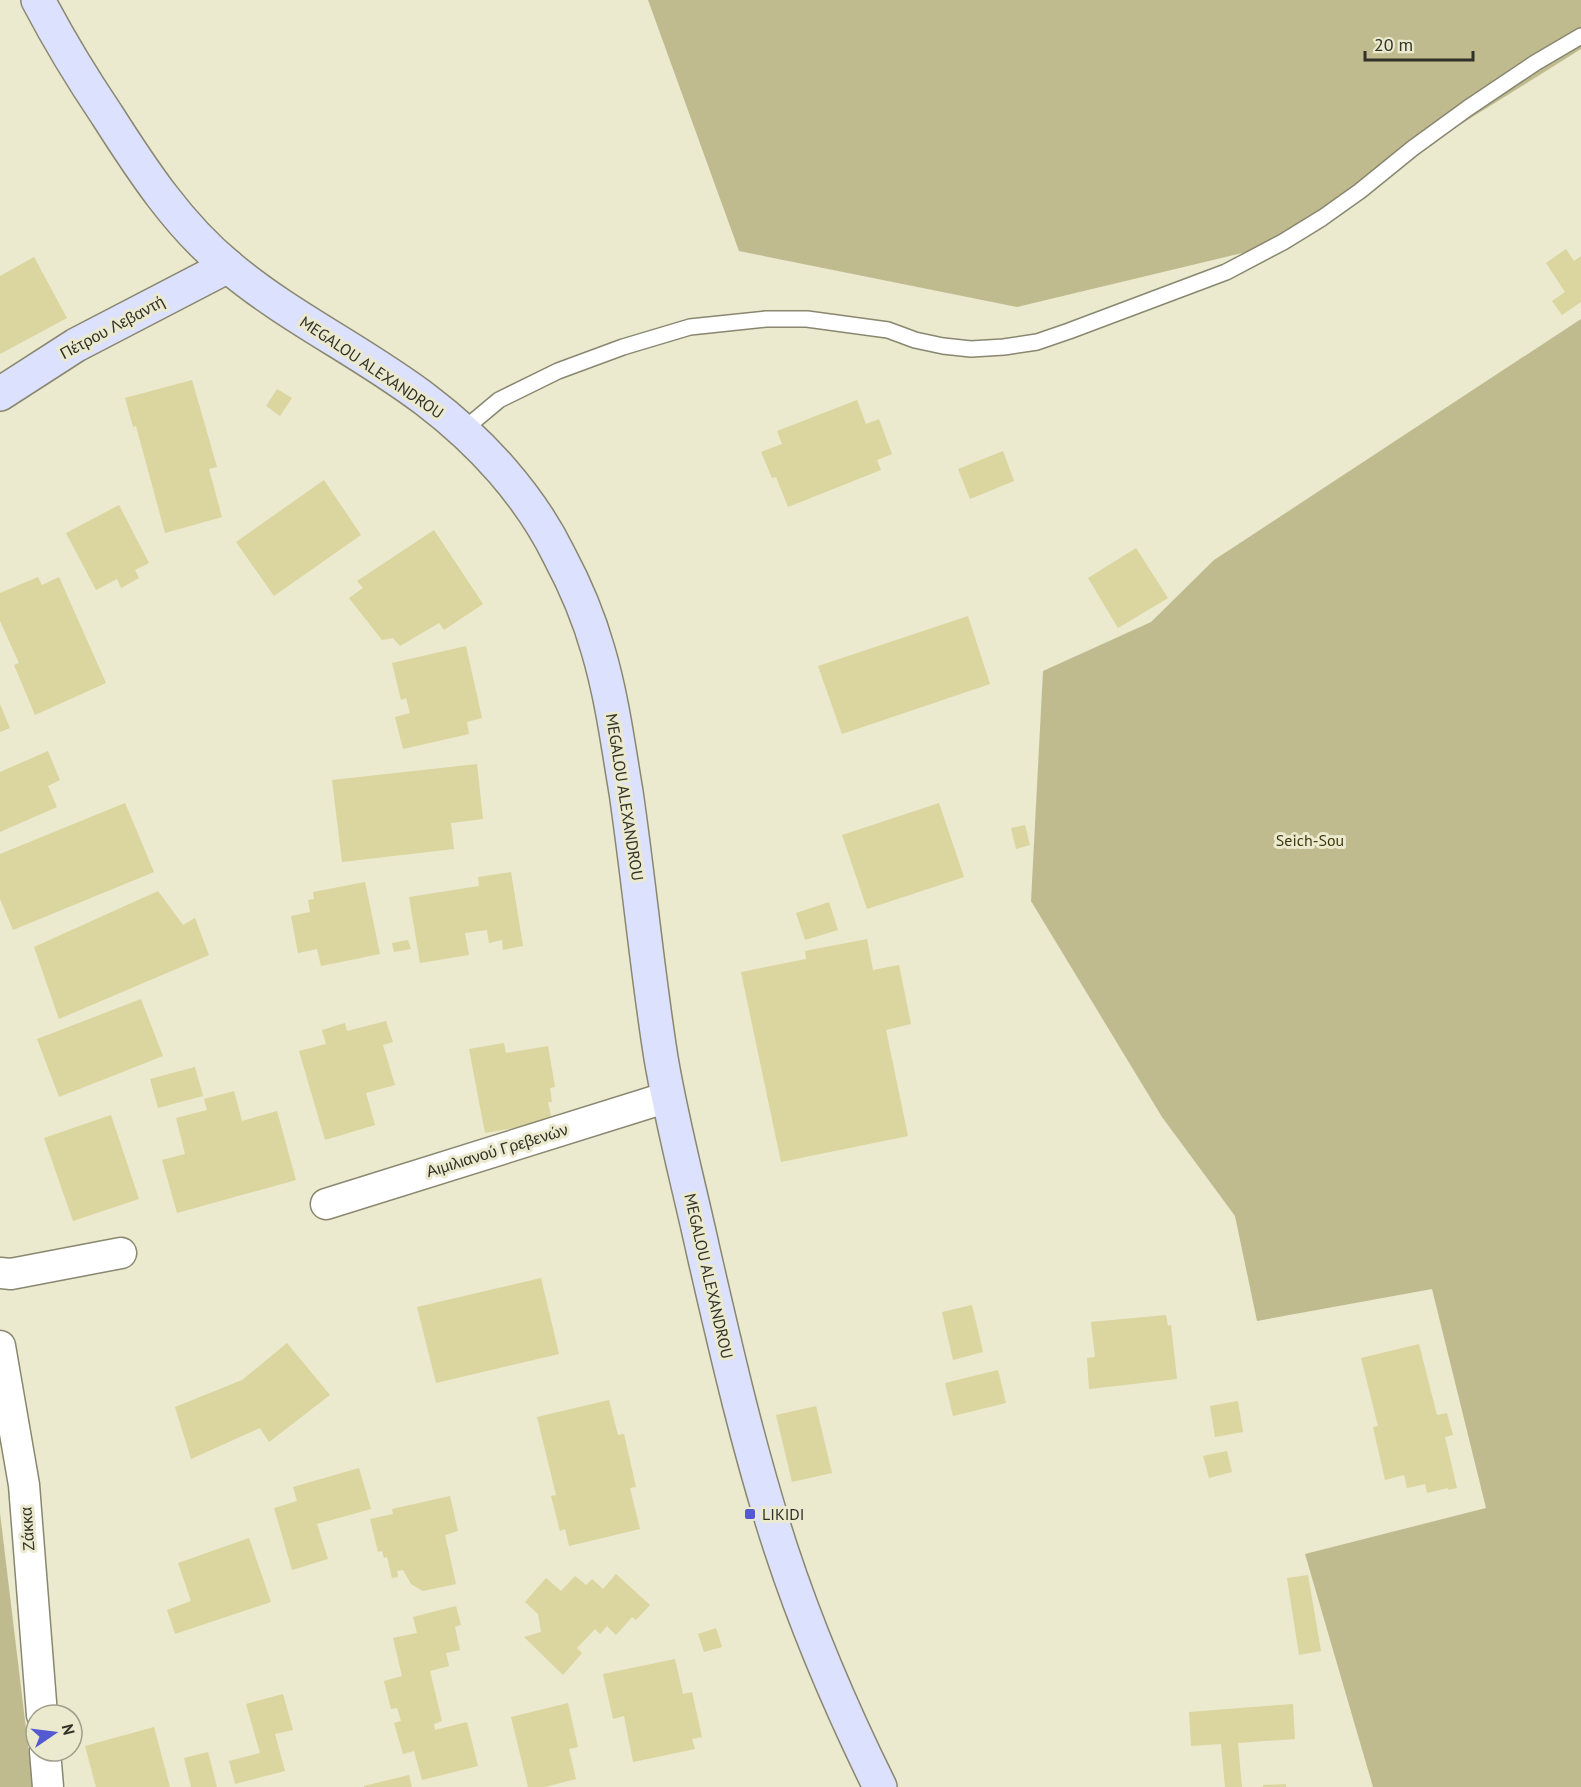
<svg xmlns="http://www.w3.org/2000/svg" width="1581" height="1787" font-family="'PT Sans',sans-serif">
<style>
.green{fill:#bfbb8f}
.building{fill:#dbd59f}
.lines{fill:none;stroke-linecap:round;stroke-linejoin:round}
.lane-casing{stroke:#89876f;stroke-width:18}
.street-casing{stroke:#89876f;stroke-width:33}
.secondary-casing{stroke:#89876f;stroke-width:36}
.lane{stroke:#fff;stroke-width:15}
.street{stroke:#fff;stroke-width:30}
.secondary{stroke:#dce1fd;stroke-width:33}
.poi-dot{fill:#545ad1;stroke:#ebe9ce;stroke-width:2}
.labels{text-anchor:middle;stroke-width:6;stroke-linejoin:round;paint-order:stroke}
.street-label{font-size:16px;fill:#323127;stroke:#ebe9ce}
.park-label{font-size:16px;fill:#3c380d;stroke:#ebe9ce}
.poi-label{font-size:16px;fill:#323127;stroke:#ebe9ce;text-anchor:start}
</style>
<rect width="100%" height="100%" fill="#ebe9ce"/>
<g class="green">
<path d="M 648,0 L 1581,0 L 1581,49 L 1263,248 L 1017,307 L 739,251 Z"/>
<path d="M 1581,319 L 1581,1787 L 1373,1787 L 1305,1554 L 1486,1508 L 1432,1289 L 1257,1321 L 1235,1216 L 1162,1117 L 1031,901 L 1043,671 L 1151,622 L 1214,560 Z"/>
<path d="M 0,1513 L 33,1787 L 0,1787 Z"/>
</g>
<g class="building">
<path d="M 1566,249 L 1574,261 L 1581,256 L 1581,302 L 1562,315 L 1552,301 L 1565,292 L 1546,263 Z"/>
<path d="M 34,257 L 67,318 L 0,354 L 0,276 Z"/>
<path d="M 192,380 L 217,467 L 209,469 L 222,517 L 165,533 L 136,426 L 133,427 L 125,398 Z"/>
<path d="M 277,389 L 292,398 L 280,416 L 266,406 Z"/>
<path d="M 857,400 L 866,424 L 879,419 L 892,454 L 877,460 L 881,470 L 788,507 L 776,477 L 772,478 L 761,452 L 782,444 L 777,431 Z"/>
<path d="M 1003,451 L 1014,481 L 970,499 L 958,469 Z"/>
<path d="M 324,480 L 361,535 L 274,596 L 236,542 Z"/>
<path d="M 119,505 L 149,563 L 135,570 L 139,578 L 121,588 L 117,579 L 96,590 L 66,533 Z"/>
<path d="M 434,530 L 483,604 L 444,630 L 439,623 L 400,646 L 393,638 L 382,640 L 349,598 L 363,588 L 357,581 Z"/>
<path d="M 1136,548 L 1168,598 L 1118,628 L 1088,578 Z"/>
<path d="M 38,577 L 42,585 L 59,577 L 106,683 L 35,715 L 14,665 L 19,663 L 0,621 L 0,593 Z"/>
<path d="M 968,616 L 990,684 L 842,734 L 818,666 Z"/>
<path d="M 466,646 L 482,718 L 467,722 L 469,734 L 403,749 L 395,717 L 410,713 L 406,698 L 401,700 L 392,663 Z"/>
<path d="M 0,704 L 10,728 L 0,732 Z"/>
<path d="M 48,751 L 60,780 L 48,786 L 57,807 L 0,832 L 0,772 Z"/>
<path d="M 477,764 L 483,819 L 451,823 L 454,849 L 342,862 L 332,780 Z"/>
<path d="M 125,803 L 154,872 L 13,930 L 0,899 L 0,854 Z"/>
<path d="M 939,803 L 964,877 L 867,909 L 842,835 Z"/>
<path d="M 1025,825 L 1030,845 L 1016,849 L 1011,828 Z"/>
<path d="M 511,872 L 523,946 L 503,950 L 502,940 L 489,943 L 487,930 L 465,933 L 469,955 L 420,963 L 409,897 L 479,886 L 478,877 Z"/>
<path d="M 365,882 L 380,954 L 321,966 L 317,949 L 298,953 L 291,916 L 310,912 L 308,900 L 314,899 L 313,892 Z"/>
<path d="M 158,891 L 183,925 L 195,918 L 209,955 L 59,1019 L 34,947 Z"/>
<path d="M 829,902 L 838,930 L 805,940 L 796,913 Z"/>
<path d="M 867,939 L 873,970 L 899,965 L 911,1024 L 886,1030 L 908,1136 L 781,1162 L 741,972 L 806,959 L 805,951 Z"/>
<path d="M 408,940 L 411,949 L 394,952 L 392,943 Z"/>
<path d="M 141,999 L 163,1056 L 59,1097 L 37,1039 Z"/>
<path d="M 386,1021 L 393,1042 L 383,1045 L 395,1085 L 366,1093 L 375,1125 L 325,1140 L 299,1051 L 326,1044 L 322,1030 L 345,1023 L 347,1031 Z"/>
<path d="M 504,1043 L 506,1053 L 548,1046 L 555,1087 L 550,1088 L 552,1102 L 548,1102 L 552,1121 L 485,1133 L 469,1049 Z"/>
<path d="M 195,1067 L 203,1096 L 158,1108 L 150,1079 Z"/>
<path d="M 234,1091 L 242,1121 L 277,1111 L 296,1180 L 177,1213 L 162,1160 L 185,1154 L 176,1118 L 207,1110 L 204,1099 Z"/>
<path d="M 111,1115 L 139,1199 L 73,1221 L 44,1138 Z"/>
<path d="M 541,1278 L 559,1354 L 436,1383 L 417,1307 Z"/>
<path d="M 972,1305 L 983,1352 L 953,1360 L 942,1312 Z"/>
<path d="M 1166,1315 L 1168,1326 L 1171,1325 L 1177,1379 L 1089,1389 L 1087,1358 L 1095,1357 L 1091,1322 Z"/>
<path d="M 287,1343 L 330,1395 L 269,1442 L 260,1428 L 191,1459 L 175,1407 L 242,1380 Z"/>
<path d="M 1419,1344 L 1437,1415 L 1447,1413 L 1453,1435 L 1445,1437 L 1457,1488 L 1448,1490 L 1448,1488 L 1427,1493 L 1425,1484 L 1407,1488 L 1404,1475 L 1385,1480 L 1373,1427 L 1378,1426 L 1361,1358 Z"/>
<path d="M 998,1370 L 1006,1403 L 953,1416 L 945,1383 Z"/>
<path d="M 609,1400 L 618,1435 L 624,1434 L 636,1487 L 630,1488 L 640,1529 L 569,1546 L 565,1529 L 560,1531 L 551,1496 L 556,1495 L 537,1417 Z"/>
<path d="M 1238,1401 L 1243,1432 L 1215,1437 L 1210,1406 Z"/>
<path d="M 816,1406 L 832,1473 L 792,1482 L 776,1415 Z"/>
<path d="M 1227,1451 L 1232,1472 L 1209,1478 L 1203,1456 Z"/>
<path d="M 359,1468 L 371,1509 L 317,1524 L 328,1559 L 292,1570 L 274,1508 L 297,1501 L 293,1487 Z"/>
<path d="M 450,1496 L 458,1531 L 445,1535 L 456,1584 L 423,1591 L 411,1584 L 403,1570 L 397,1571 L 398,1577 L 392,1578 L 387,1557 L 384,1558 L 382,1551 L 378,1552 L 370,1519 L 393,1514 L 392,1509 Z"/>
<path d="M 249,1538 L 271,1602 L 175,1634 L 167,1610 L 191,1601 L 178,1563 Z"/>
<path d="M 616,1574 L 650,1605 L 636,1620 L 632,1617 L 616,1635 L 607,1626 L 600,1634 L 595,1629 L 577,1648 L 582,1653 L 563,1675 L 524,1637 L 541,1632 L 538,1614 L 525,1602 L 546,1578 L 561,1591 L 575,1576 L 586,1585 L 592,1579 L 603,1589 Z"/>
<path d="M 1308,1575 L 1321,1651 L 1299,1655 L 1287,1578 Z"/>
<path d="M 456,1606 L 461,1625 L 455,1627 L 460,1650 L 446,1653 L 449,1666 L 430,1671 L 442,1721 L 434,1724 L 435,1730 L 467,1722 L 478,1766 L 422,1780 L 414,1751 L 403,1754 L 394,1723 L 401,1721 L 397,1708 L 391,1709 L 384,1681 L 402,1676 L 393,1638 L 417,1633 L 413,1617 Z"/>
<path d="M 716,1628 L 722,1647 L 704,1652 L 698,1634 Z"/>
<path d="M 675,1659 L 683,1694 L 692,1692 L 702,1737 L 692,1739 L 695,1749 L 633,1762 L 624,1716 L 613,1719 L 603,1674 Z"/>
<path d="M 283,1694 L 293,1730 L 275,1734 L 285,1771 L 235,1784 L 229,1761 L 260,1753 L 246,1704 Z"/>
<path d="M 568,1703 L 578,1747 L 569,1749 L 576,1779 L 545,1787 L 528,1787 L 511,1717 Z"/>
<path d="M 1293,1704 L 1295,1739 L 1238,1743 L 1242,1787 L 1225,1787 L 1221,1744 L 1191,1746 L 1189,1712 Z"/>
<path d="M 154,1727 L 170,1787 L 96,1787 L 85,1746 Z"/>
<path d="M 208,1752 L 217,1787 L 191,1787 L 184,1758 Z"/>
<path d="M 409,1775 L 412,1787 L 364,1787 L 364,1786 Z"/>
<path d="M 1286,1784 L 1286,1787 L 1263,1787 L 1263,1785 Z"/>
</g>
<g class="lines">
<g class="lane-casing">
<path id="lane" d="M 462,431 L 499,400 L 558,371 L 623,347 L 690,327 L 766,319 L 807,319 L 888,330 L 915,340 L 943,346 L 971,349 L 1004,347 L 1037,342 L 1069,331 L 1226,272 L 1283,242 L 1322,218 L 1360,191 L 1413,148 L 1468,108 L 1535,63 L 1581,36"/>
</g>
<g class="street-casing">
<g id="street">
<path d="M 326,1204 L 668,1097"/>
<path d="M 0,1273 L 11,1274 L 121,1253"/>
<path d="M 0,1346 L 24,1485 L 42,1715"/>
<path d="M 45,1751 L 48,1787"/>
</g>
</g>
<g class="secondary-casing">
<g id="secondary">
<path d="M 38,0 C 59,40 82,78 107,115 C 142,170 178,225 229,267 C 290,318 363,352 426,400 C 480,441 529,494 559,555 C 575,585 589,618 598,650 C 612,697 618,745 626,792 C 639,881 647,970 661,1058 C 672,1123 689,1186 703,1250 C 726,1350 749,1451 781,1549 C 808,1631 842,1710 880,1787"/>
<path d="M 0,394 L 76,345 L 228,266"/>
</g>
</g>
<use href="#lane" class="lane"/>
<use href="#street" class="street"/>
<use href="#secondary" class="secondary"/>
</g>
<rect class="poi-dot" x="744" y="1508" width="12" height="12" rx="3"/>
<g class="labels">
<g class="street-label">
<text transform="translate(112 327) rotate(-28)" y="6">Πέτρου Λεβαντή</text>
<text transform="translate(372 367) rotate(34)" y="6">MEGALOU ALEXANDROU</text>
<text transform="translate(625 797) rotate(81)" y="6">MEGALOU ALEXANDROU</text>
<text transform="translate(497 1150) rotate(-17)" y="6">Αιμιλιανού Γρεβενών</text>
<text transform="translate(709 1276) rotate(77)" y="6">MEGALOU ALEXANDROU</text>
<text transform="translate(27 1529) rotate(-94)" y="6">Ζάκκα</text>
</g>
<g class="park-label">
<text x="1310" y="846">Seich-Sou</text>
</g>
<g class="poi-label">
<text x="762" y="1520">LIKIDI</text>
</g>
</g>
<g transform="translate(54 1733) rotate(76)"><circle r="28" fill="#ebe9ce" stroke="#a19f8b" stroke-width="1.5"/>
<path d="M0-4.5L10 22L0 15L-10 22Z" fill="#545ad1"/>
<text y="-9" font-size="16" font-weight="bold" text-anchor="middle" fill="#323127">N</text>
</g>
<path d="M1365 51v9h108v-9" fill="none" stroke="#323127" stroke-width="3"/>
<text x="1374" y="51" font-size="18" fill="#323127" stroke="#ebe9ce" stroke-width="4.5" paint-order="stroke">20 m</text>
</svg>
